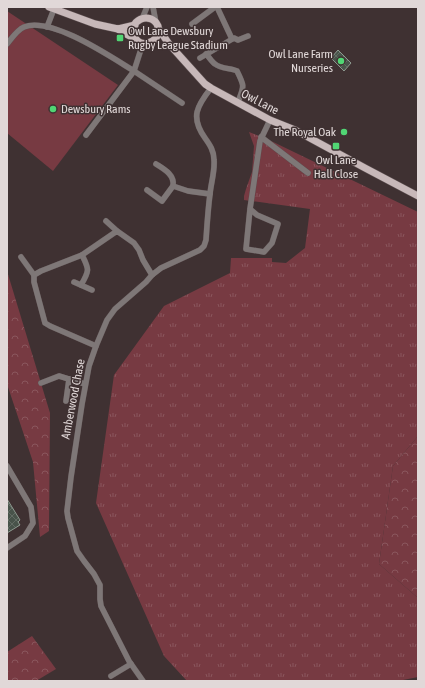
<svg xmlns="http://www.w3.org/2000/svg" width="425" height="688" font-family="'Asap Condensed',sans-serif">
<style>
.grass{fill:url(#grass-tufts)}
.forest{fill:url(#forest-crowns)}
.pitch{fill:#773a42}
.building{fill:url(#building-cross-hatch);stroke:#8d998f}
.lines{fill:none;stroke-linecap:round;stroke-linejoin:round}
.minor-casing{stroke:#5c4f50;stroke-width:6}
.major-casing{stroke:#5c4f50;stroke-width:8}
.minor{stroke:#7e7777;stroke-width:5.5}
.major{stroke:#c7b8b9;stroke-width:7}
.poi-dot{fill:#51d674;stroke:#3f3132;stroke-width:1.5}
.labels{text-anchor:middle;stroke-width:3;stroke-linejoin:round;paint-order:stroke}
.poi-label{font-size:12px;fill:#e1d8d8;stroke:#3f3132;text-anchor:start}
.street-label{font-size:12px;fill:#e1d8d8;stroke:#3f3132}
</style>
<defs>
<pattern id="grass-tufts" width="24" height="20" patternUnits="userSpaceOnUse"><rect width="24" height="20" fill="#773a42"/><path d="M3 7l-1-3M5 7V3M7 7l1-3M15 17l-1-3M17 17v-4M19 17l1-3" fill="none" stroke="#8a565d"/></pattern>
<pattern id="forest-crowns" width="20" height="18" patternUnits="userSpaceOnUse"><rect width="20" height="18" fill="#773a42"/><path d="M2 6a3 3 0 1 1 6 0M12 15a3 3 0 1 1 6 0" fill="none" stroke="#8a565d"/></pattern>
<pattern id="building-cross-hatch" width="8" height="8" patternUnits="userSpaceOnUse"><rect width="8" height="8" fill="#48534a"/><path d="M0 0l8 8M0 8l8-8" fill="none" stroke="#626b63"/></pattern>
</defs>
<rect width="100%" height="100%" fill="#3f3132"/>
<path class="grass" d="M 249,132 L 267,139 L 418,212 L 418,436 L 393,466 L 379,564 L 418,598 L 418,677 L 398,681 L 187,681 L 164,656 L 96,503 L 114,375 L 164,306 L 230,273 L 231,258 L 272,258 L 272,262 L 286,263 L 305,248 L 310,209 L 244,200 L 244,196 L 246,189 L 252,172 L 254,146 Z"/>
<g class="forest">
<path d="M 7,271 L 50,413 L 49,531 L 40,537 L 33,462 L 7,384 Z"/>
<path d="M 418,436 L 418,598 L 379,564 L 393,466 Z"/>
<path d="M 32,636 L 56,669 L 36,681 L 7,681 L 7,652 Z"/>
</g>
<path class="pitch" d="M 7,11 L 118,85 L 53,171 L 7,133 Z"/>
<g class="building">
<path d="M 338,50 L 351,63 L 344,71 L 331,58 Z"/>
<path d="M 7,499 L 20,520 L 18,522 L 20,525 L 7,533 Z"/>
</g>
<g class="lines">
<g class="minor-casing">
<g id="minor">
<path d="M 153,7 L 156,23"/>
<path d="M 217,7 L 232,39"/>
<path d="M 142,19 L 147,7"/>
<path d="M 192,24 L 215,7"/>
<path d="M 47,27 L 54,9"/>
<path d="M 7,44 C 12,38 17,30 24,27 C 51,16 111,57 134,71 L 143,43"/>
<path d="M 206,54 C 209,57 212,62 215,64 C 221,69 231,68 237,71 C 245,87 244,86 238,102"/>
<path d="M 200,58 L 234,38 L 238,40 L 248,36"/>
<path d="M 86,135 L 134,71 L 182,103"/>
<path d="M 261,137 L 308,173"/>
<path d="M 156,164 C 164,169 175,175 173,186"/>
<path d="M 147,190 L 162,201 L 173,186 L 188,191 L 210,194"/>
<path d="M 250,209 L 257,215 L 278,224 L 272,243 L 264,252 L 246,249 L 250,209 L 260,141 L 270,120"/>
<path d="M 106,221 L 117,231"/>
<path d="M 21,257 L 34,275"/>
<path d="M 74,282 L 92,290"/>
<path d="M 81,285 C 90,270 89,269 82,255"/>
<path d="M 96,346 L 50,326 L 45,323 L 34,282 L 34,275 L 41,271 L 82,255 L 117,231 L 134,243 L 139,250 L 143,260 L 152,275"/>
<path d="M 41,383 L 59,376 L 85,384"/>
<path d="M 66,401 L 69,379"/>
<path d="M 7,466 L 31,507 L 33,523 L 25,536 L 7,548"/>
<path d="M 111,676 L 131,664"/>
<path d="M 143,681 L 129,661 L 101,606 L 100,599 L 100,585 L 94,574 L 84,561 L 77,551 L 68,518 L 67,511 L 71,477 L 82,404 L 89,366 L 96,346 L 107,320 L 115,309 L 146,282 L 152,275 L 161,268 L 200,250 L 204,246 L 206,240 C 207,225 208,209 210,194 C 211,183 215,171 214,160 C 214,151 210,145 205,138 C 190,117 197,106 211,88"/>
</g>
</g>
<g class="major-casing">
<g id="major">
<path d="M 49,7 L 95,24 L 118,29 L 135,25"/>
<path d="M 158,28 L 169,44 L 205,84 L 211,88 L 270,120 L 295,130 L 365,168 L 418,196"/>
<path d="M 118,29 C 124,34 127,34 134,38 C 138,40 135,39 139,42 C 144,45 152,43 156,38 C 158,35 159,31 158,26 C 151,10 126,20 135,38"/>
</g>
</g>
<use href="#minor" class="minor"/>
<use href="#major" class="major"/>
</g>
<g class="poi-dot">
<rect x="116" y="34" width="8" height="8" rx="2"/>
<circle cx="341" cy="61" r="4"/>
<circle cx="53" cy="109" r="4"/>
<circle cx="344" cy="132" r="4"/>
<rect x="332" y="142" width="8" height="8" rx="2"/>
</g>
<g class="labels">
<g class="poi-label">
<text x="128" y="35">Owl Lane Dewsbury<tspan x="128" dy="14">Rugby League Stadium</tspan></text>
<text x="333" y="58" text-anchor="end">Owl Lane Farm<tspan x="333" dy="14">Nurseries</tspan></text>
<text x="61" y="113">Dewsbury Rams</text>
<text x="336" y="136" text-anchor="end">The Royal Oak</text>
<text x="336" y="164" text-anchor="middle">Owl Lane<tspan x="336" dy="14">Hall Close</tspan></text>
</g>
<g class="street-label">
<text transform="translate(260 102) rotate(27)" y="4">Owl Lane</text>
<text transform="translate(73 399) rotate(-79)" y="4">Amberwood Chase</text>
</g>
</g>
<rect width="425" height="688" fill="none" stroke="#e1d8d8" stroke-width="16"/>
</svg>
